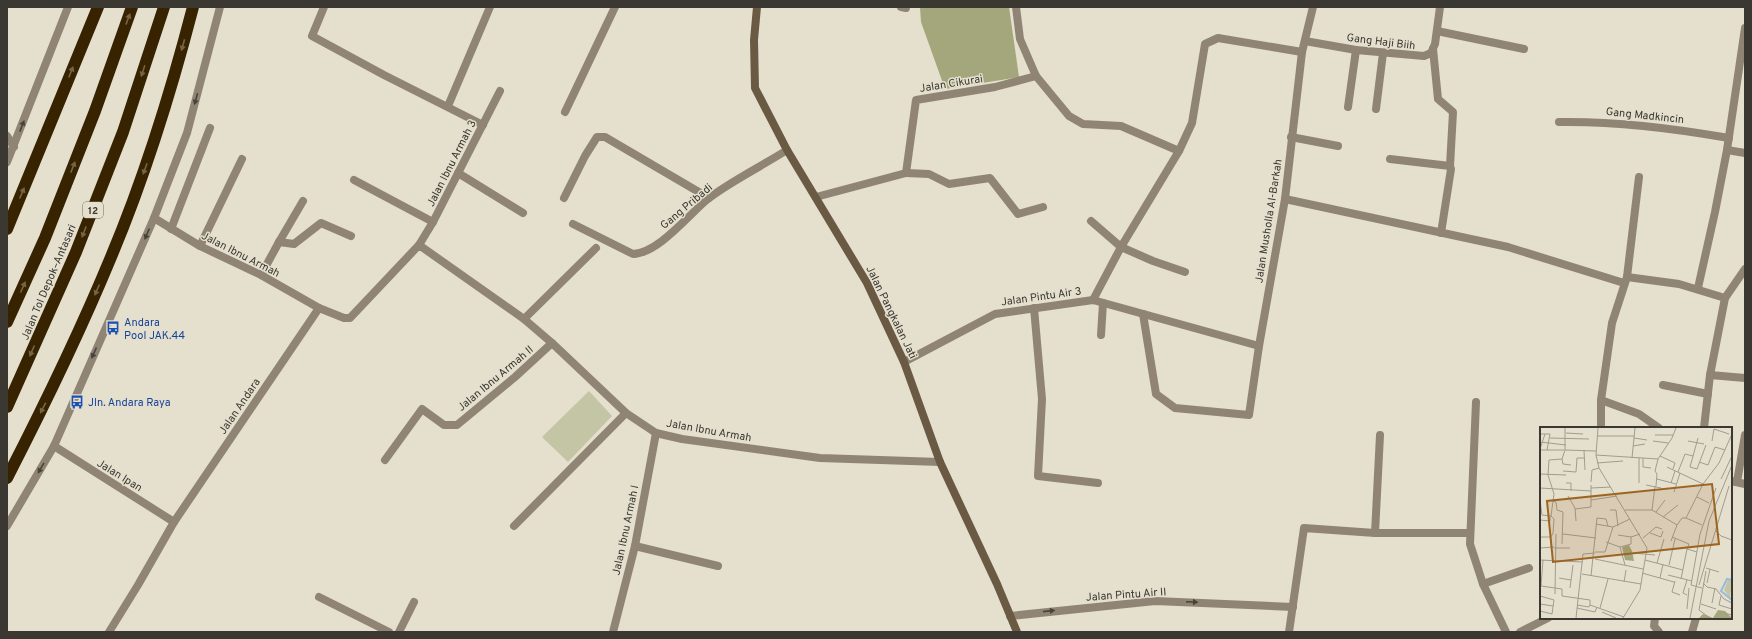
<svg xmlns="http://www.w3.org/2000/svg" width="1752" height="639" font-family="Overpass,sans-serif">
<style>
.green{fill:#c3c5a5}
.forest{fill:#a4a67b}
.lines{fill:none;stroke-linecap:round;stroke-linejoin:round}
.minor{stroke:#908575;stroke-width:8}
.tertiary{stroke:#908575;stroke-width:8}
.secondary{stroke:#6a5a43;stroke-width:8}
.motorway{stroke:#382300;stroke-width:12}
.oneway{fill:#756548}
.oneway2{fill:#47443b}
.labels{text-anchor:middle;stroke-width:3;stroke-linejoin:round;paint-order:stroke}
.shield{fill:#e5dfce;stroke:#6d6a60;stroke-width:1}
.shield-label{font-size:10px;font-weight:bold;fill:#3a3831}
.street-label{font-size:11px;fill:#3a3831;stroke:#e5dfce}
.transit-label{font-size:11px;fill:#164399;stroke:#e5dfce;text-anchor:start}
.inset-river{fill:none;stroke:#98badb;stroke-width:2}
.inset-road{fill:none;stroke:#a19c8f;stroke-width:1}
.view{fill:#9d6521;fill-opacity:0.15;stroke:#9d6521;stroke-width:2}
.inset-edge{fill:none;stroke:#3a3831;stroke-width:2}
</style>
<rect width="100%" height="100%" fill="#e5dfce"/>
<path class="green" d="M 589,391 L 612,416 L 568,462 L 542,437 Z"/>
<path class="forest" d="M 920,7 L 1009,7 L 1019,77 L 945,89 L 921,22 Z"/>
<g class="lines">
<g class="minor">
<path d="M 324,7 L 312,36 L 384,75 L 483,125"/>
<path d="M 901,7 L 906,8"/>
<path d="M 1016,7 L 1020,39 L 1036,76 L 1069,116 L 1083,124 L 1121,126 L 1179,151"/>
<path d="M 1437,31 L 1524,49"/>
<path d="M 1305,41 L 1356,50 L 1424,56 L 1431,53 L 1435,44 L 1440,7"/>
<path d="M 1433,49 L 1438,99 L 1453,112 L 1450,166"/>
<path d="M 448,106 L 490,7"/>
<path d="M 1348,107 L 1356,50"/>
<path d="M 1376,109 L 1383,53"/>
<path d="M 565,112 L 615,7"/>
<path d="M 1559,122 C 1616,121 1672,128 1729,138"/>
<path d="M 7,136 L 14,147"/>
<path d="M 1291,137 L 1338,146"/>
<path d="M 1727,150 L 1745,153"/>
<path d="M 1390,159 L 1450,166 L 1451,169 L 1441,233"/>
<path d="M 458,173 L 523,213"/>
<path d="M 906,173 L 929,174 L 949,184 L 990,178 L 1018,214 L 1043,207"/>
<path d="M 354,180 L 433,222"/>
<path d="M 816,197 L 906,173 L 916,100 L 995,87 L 1036,76"/>
<path d="M 564,198 L 585,156 L 597,137 L 605,137 L 709,198"/>
<path d="M 1285,199 L 1508,247 L 1624,283"/>
<path d="M 154,218 L 200,246 L 261,275 L 319,308"/>
<path d="M 1091,221 L 1121,247 L 1153,261 L 1185,272"/>
<path d="M 573,224 L 633,254 C 659,253 689,214 709,198 C 733,180 762,166 787,150"/>
<path d="M 171,229 L 210,128"/>
<path d="M 279,242 L 294,244 L 321,223 L 351,236"/>
<path d="M 419,245 L 433,222 L 500,91"/>
<path d="M 200,246 L 242,159"/>
<path d="M 261,275 L 279,242 L 303,201"/>
<path d="M 1627,277 L 1679,284 L 1725,298"/>
<path d="M 1698,288 L 1715,212 L 1727,150 L 1745,28"/>
<path d="M 1093,300 L 1121,247 L 1179,151 L 1192,123 L 1205,44 L 1218,38 L 1302,52"/>
<path d="M 1034,308 L 1042,399 L 1038,476 L 1098,483"/>
<path d="M 1143,314 L 1156,394 L 1175,408 L 1249,415 L 1259,346 L 1285,199 L 1302,52 L 1313,7"/>
<path d="M 524,319 L 596,248"/>
<path d="M 1101,335 L 1103,303"/>
<path d="M 904,362 L 995,314 L 1093,300 L 1259,346"/>
<path d="M 1710,375 L 1745,378"/>
<path d="M 1663,385 L 1708,394"/>
<path d="M 1601,400 L 1639,414 L 1659,428"/>
<path d="M 1476,402 L 1470,544 L 1483,584 L 1506,632"/>
<path d="M 1601,428 L 1601,400 L 1612,323 L 1627,277 L 1639,177"/>
<path d="M 1704,428 L 1710,375 L 1725,298 L 1745,269"/>
<path d="M 54,446 L 174,522"/>
<path d="M 385,460 L 422,409 L 444,425 L 457,425 L 515,377 L 552,343"/>
<path d="M 1731,481 L 1745,484"/>
<path d="M 1737,482 L 1745,435"/>
<path d="M 514,526 L 626,413"/>
<path d="M 1375,533 L 1380,435"/>
<path d="M 635,546 L 718,566"/>
<path d="M 1483,584 L 1529,568"/>
<path d="M 319,597 L 389,632"/>
<path d="M 1010,616 L 1155,601 L 1293,607"/>
<path d="M 1655,618 L 1654,626 L 1659,632"/>
<path d="M 399,632 L 414,602"/>
<path d="M 613,632 L 635,546 L 656,433"/>
<path d="M 1289,632 L 1304,528 L 1375,533 L 1470,533"/>
<path d="M 1520,632 L 1548,618"/>
<path d="M 1692,632 L 1696,618"/>
</g>
<g class="tertiary">
<path d="M 7,162 L 68,7"/>
<path d="M 7,526 L 54,446 L 154,218 L 187,133 L 220,7"/>
<path d="M 109,632 L 138,585 L 174,522 L 319,308 L 344,318 L 350,318 L 419,245 L 524,319 L 552,343 L 626,413 L 656,433 L 682,439 L 820,458 L 940,462"/>
</g>
<path class="secondary" d="M 757,7 L 754,40 L 755,88 L 787,150 L 867,283 L 904,362 L 940,462 L 997,584 L 1017,632"/>
<g class="motorway">
<path d="M 7,229 L 98,7"/>
<path d="M 7,322 L 45,238 L 95,111 L 132,7"/>
<path d="M 7,407 L 76,252 L 123,132 L 164,7"/>
<path d="M 7,478 C 44,406 80,332 111,257 C 145,176 171,92 193,7"/>
</g>
</g>
<defs><path id="oneway-solid" d="M-6-.8H1V-3.2L6.5 0L1 3.2V.8H-6Z"/></defs>
<g class="oneway">
<use href="#oneway-solid" transform="translate(128 19) rotate(-70)"/>
<use href="#oneway-solid" transform="translate(183 45) rotate(105)"/>
<use href="#oneway-solid" transform="translate(143 71) rotate(108)"/>
<use href="#oneway-solid" transform="translate(71 72) rotate(-68)"/>
<use href="#oneway-solid" transform="translate(73 167) rotate(-69)"/>
<use href="#oneway-solid" transform="translate(145 169) rotate(110)"/>
<use href="#oneway-solid" transform="translate(22 193) rotate(-67)"/>
<use href="#oneway-solid" transform="translate(84 232) rotate(111)"/>
<use href="#oneway-solid" transform="translate(23 287) rotate(-66)"/>
<use href="#oneway-solid" transform="translate(97 290) rotate(114)"/>
<use href="#oneway-solid" transform="translate(32 351) rotate(114)"/>
<use href="#oneway-solid" transform="translate(43 408) rotate(117)"/>
</g>
<g class="oneway2">
<use href="#oneway-solid" transform="translate(196 99) rotate(105)"/>
<use href="#oneway-solid" transform="translate(22 126) rotate(-69)"/>
<use href="#oneway-solid" transform="translate(147 234) rotate(113)"/>
<use href="#oneway-solid" transform="translate(94 353) rotate(114)"/>
<use href="#oneway-solid" transform="translate(41 468) rotate(120)"/>
<use href="#oneway-solid" transform="translate(1192 602) rotate(2)"/>
<use href="#oneway-solid" transform="translate(1049 611) rotate(-6)"/>
</g>
<defs>
<g id="bus-bare" transform="scale(1.08)"><path d="M-5-6H5V4H4V6H2V4H-2V6H-4V4H-5ZM-3.5-4V0h7V-4ZM-3.5 1.2v1.5H-2V1.2ZM2 1.2v1.5H3.5V1.2Z" fill="#1a4fb4" stroke="#e5dfce" stroke-width="2.5" paint-order="stroke"/></g>
</defs>
<g fill-rule="evenodd">
<use href="#bus-bare" x="113" y="328"/>
<use href="#bus-bare" x="77" y="402"/>
</g>
<g class="labels">
<rect class="shield" x="83" y="202" width="20" height="16" rx="3"/>
<g class="shield-label">
<text x="93" y="214">12</text>
</g>
<g class="street-label">
<text transform="translate(1381 41) rotate(7)" y="4">Gang Haji Biih</text>
<text transform="translate(951 83) rotate(-9)" y="4">Jalan Cikurai</text>
<text transform="translate(1645 115) rotate(6)" y="4">Gang Madkincin</text>
<text transform="translate(451 163) rotate(-63)" y="4">Jalan Ibnu Armah 3</text>
<text transform="translate(686 206) rotate(-40)" y="4">Gang Pribadi</text>
<text transform="translate(1268 221) rotate(-81)" y="4">Jalan Musholla Al-Barkah</text>
<text transform="translate(241 254) rotate(27)" y="4">Jalan Ibnu Armah</text>
<text transform="translate(48 282) rotate(-67)" y="4">Jalan Tol Depok–Antasari</text>
<text transform="translate(1041 296) rotate(-8)" y="4">Jalan Pintu Air 3</text>
<text transform="translate(892 312) rotate(64)" y="4">Jalan Pangkalan Jati</text>
<text transform="translate(495 378) rotate(-40)" y="4">Jalan Ibnu Armah II</text>
<text transform="translate(239 406) rotate(-56)" y="4">Jalan Andara</text>
<text transform="translate(709 430) rotate(10)" y="4">Jalan Ibnu Armah</text>
<text transform="translate(120 475) rotate(32)" y="4">Jalan Ipan</text>
<text transform="translate(625 530) rotate(-78)" y="4">Jalan Ibnu Armah I</text>
<text transform="translate(1126 594) rotate(-4)" y="4">Jalan Pintu Air II</text>
</g>
<g class="transit-label">
<text x="124" y="326">Andara<tspan x="124" dy="13">Pool JAK.44</tspan></text>
<text x="88" y="406">Jln. Andara Raya</text>
</g>
</g>
<g transform="translate(1540 427)">
<rect width="192" height="192" fill="#e5dfce"/>
<path d="M 188,153 L 192,154 L 190,171 L 184,163 Z" fill="#c3c5a5"/>
<path d="M 89,118 L 92,124 L 94,134 L 85,133 L 82,120 ZM 178,183 L 185,184 L 192,191 L 159,191 L 163,187 L 173,191 Z" fill="#a4a67b"/>
<path class="inset-river" d="M 192,153 L 187,152 L 181,164 L 192,173"/>
<path class="inset-road" d="M 25,1 L 25,23 L 56,24M 58,1 L 56,28 L 59,41 L 107,121 L 100,163 L 83,191M 26,6 L 43,7M 0,7 L 10,7 L 7,23M 115,8 L 133,8M 57,9 L 94,9M 10,11 L 49,12M 94,11 L 107,13M 158,11 L 150,40 L 157,42 L 166,18M 113,14 L 128,16M 148,14 L 164,17M 172,14 L 174,2 L 189,7M 0,15 L 26,18M 93,19 L 105,17M 0,22 L 5,7M 0,23 L 24,23M 44,23 L 45,43M 56,28 L 118,32M 120,29 L 135,36 L 133,42M 92,31 L 95,1M 99,31 L 99,56M 103,31 L 103,40 L 111,41M 22,32 L 23,37 L 31,38M 159,35 L 168,38 L 175,20 L 185,23M 57,36 L 83,34M 127,40 L 163,57M 23,44 L 36,45 L 37,31 L 44,31M 138,45 L 145,27 L 153,29M 0,47 L 26,48M 117,52 L 136,57M 181,52 L 192,29M 51,55 L 52,43 L 59,41M 26,56 L 31,56 L 31,64M 131,56 L 135,44M 106,58 L 121,61M 116,59 L 117,47 L 115,44 L 118,32 L 132,11 L 136,1M 0,61 L 51,64M 51,61 L 71,60M 134,65 L 140,46M 28,69 L 35,81 L 36,94M 157,70 L 169,76M 0,73 L 2,88 L 11,89M 51,73 L 77,69M 13,74 L 16,75 L 17,83 L 23,85 L 22,117M 35,82 L 51,80 L 51,58M 70,83 L 76,83 L 78,99M 85,83 L 112,83 L 137,98M 112,83 L 115,59M 116,85 L 125,73M 123,90 L 138,78M 146,91 L 162,98M 0,93 L 10,94 L 10,89M 56,97 L 73,100 L 90,92M 176,104 L 181,109 L 192,113M 110,106 L 121,110 L 123,104M 23,107 L 56,111M 78,108 L 91,110M 0,110 L 11,110 L 13,106 L 14,92 L 11,89 L 14,67 L 8,48 L 9,33 L 22,32 L 25,23M 132,110 L 149,117 L 147,122 L 157,125M 103,111 L 116,100 L 122,102M 131,114 L 137,98 L 142,91 L 146,91 L 163,57 L 179,36 L 192,7M 66,115 L 80,120 L 85,138M 80,120 L 91,117 L 91,110 L 100,107M 0,121 L 14,120M 14,121 L 30,121M 55,125 L 65,125 L 73,100M 93,126 L 115,128M 55,132 L 103,142M 0,133 L 43,135M 3,133 L 1,159 L 22,162 L 22,169 L 50,173 L 50,178M 105,133 L 143,143M 117,136 L 124,112M 129,138 L 135,112M 166,141 L 179,145M 166,144 L 159,183 L 170,191M 102,146 L 134,155M 42,147 L 101,157M 128,148 L 152,154M 51,149 L 57,91 L 66,92 L 68,99M 19,151 L 31,153M 120,151 L 123,137M 141,152 L 147,122M 147,153 L 143,166 L 147,168M 135,154 L 132,165 L 140,168M 84,155 L 86,143M 163,156 L 167,160 L 176,162 L 184,172 L 192,176M 167,156 L 170,142M 159,158 L 189,59M 30,161 L 33,138M 162,161 L 151,158 L 160,107 L 176,61M 15,167 L 16,107M 0,169 L 14,173 L 12,187 L 0,184M 181,169 L 179,178 L 192,182M 172,176 L 175,161M 0,177 L 13,179M 161,177 L 176,182M 37,178 L 49,180 L 50,178 L 84,190M 37,181 L 55,185 L 57,180M 60,181 L 68,152M 147,182 L 149,161M 62,185 L 76,191M 180,185 L 192,188M 36,191 L 43,127 L 55,126M 150,191 L 169,94 L 192,38"/>
<path class="view" d="M 172,57 L 179,117 L 13,135 L 7,74 Z"/>
<rect width="192" height="192" class="inset-edge"/>
</g>
<rect width="1752" height="639" fill="none" stroke="#3a3831" stroke-width="16"/>
</svg>
